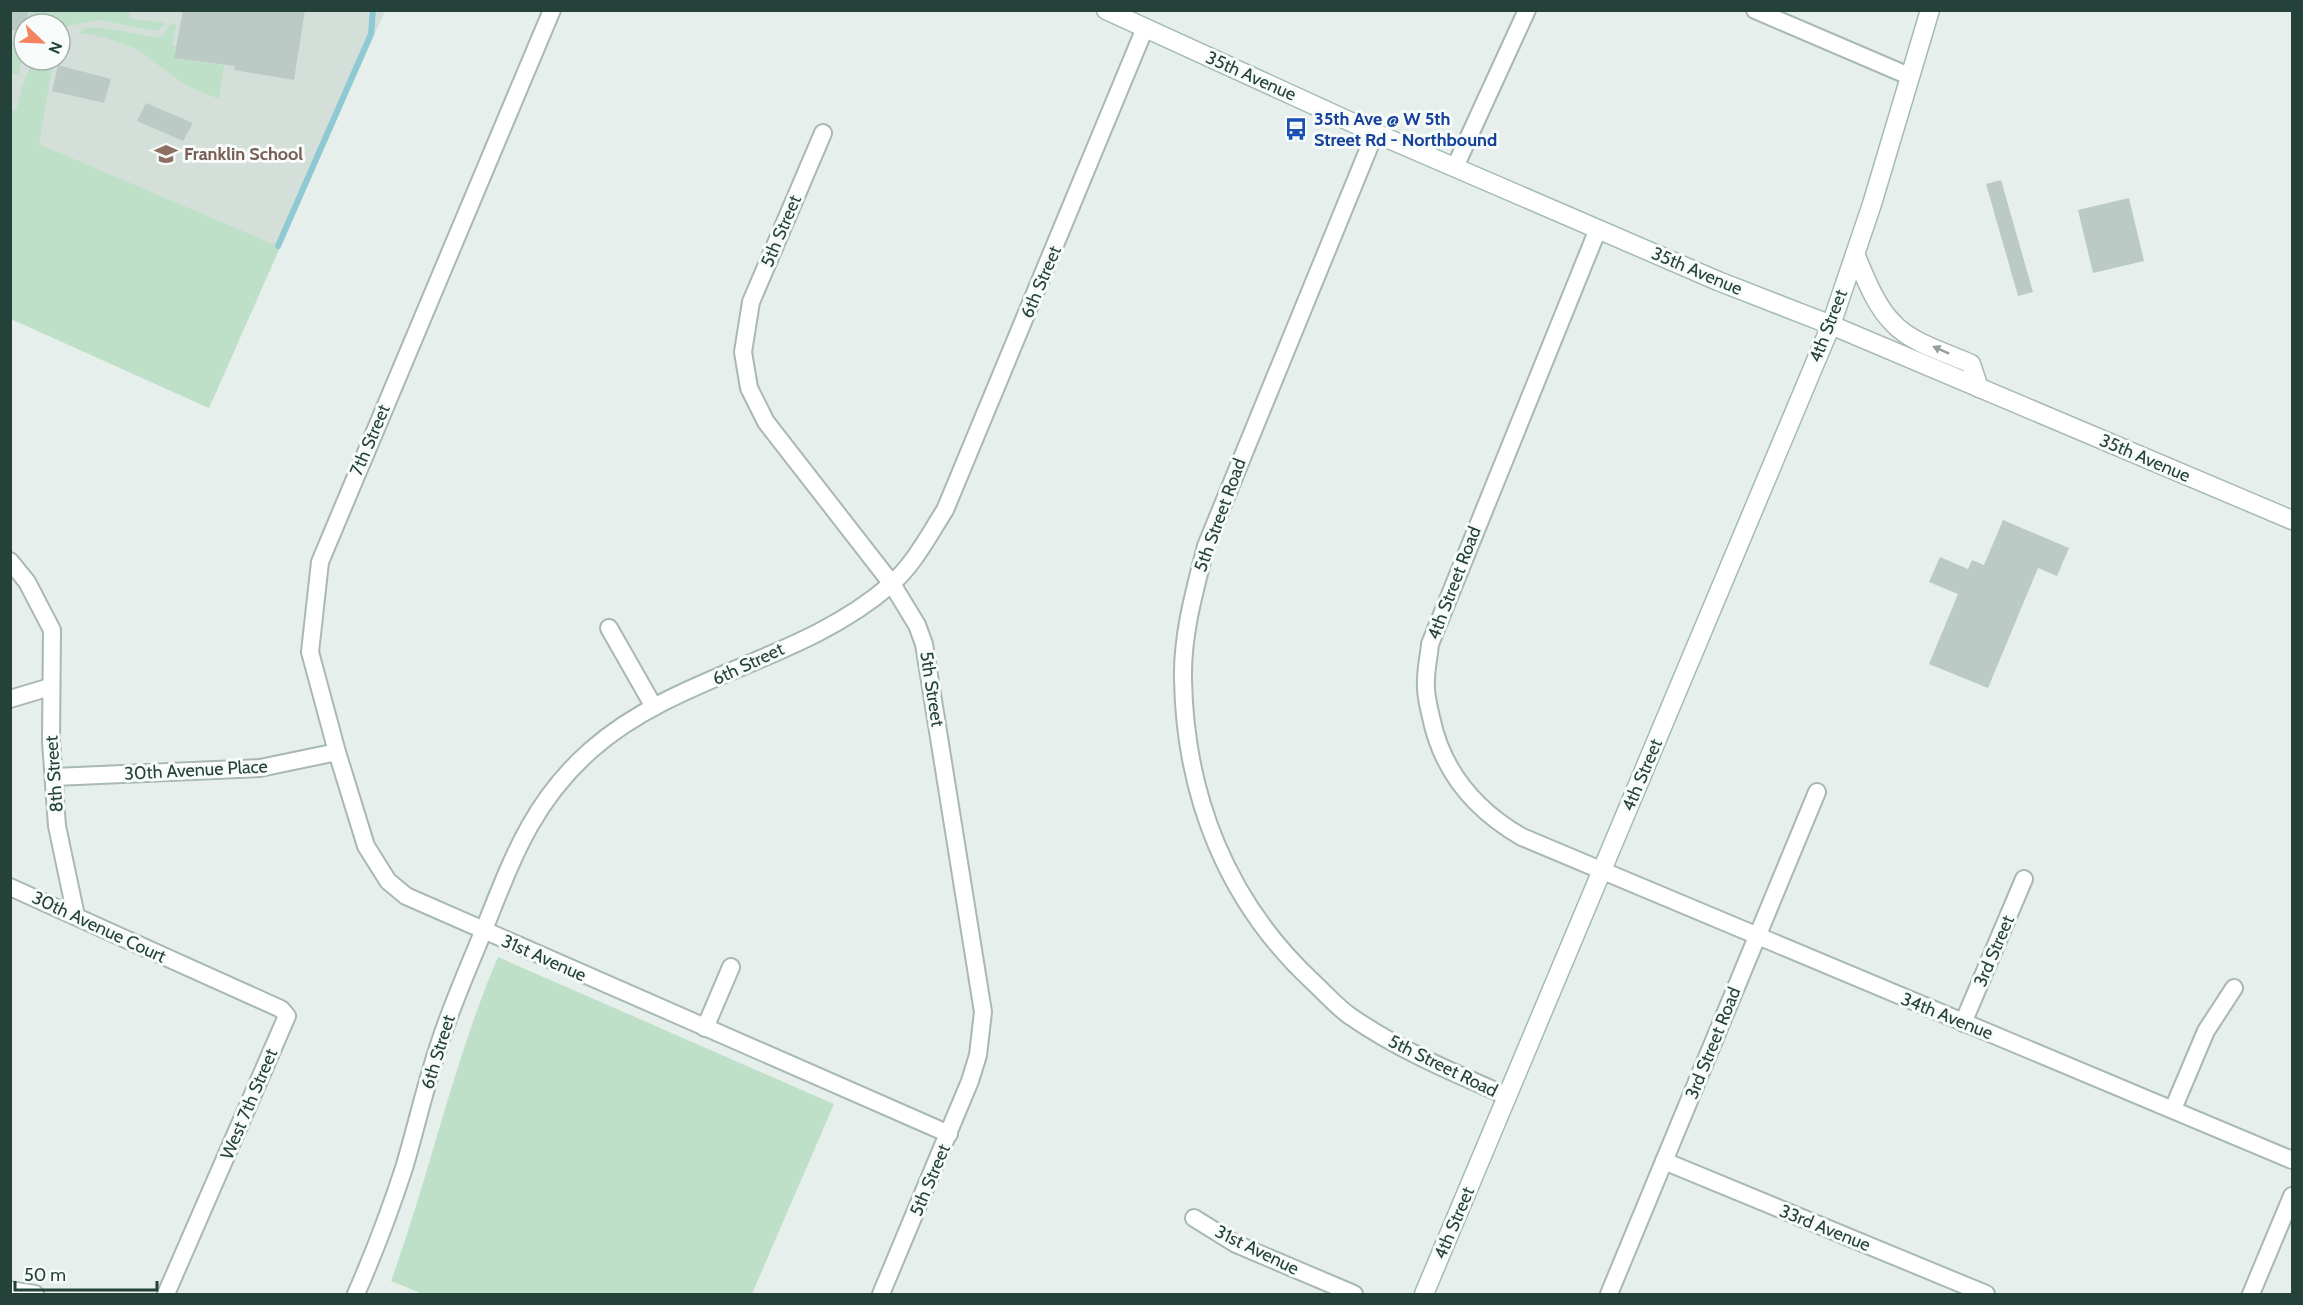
<svg xmlns="http://www.w3.org/2000/svg" width="2303" height="1305" font-family="Cabin,sans-serif">
<style>
.built{fill:#d4dfda;fill-rule:evenodd}
.green{fill:#bfe0c8}
.lines{fill:none;stroke-linecap:round;stroke-linejoin:round}
.stream{stroke:#8ec9d4;stroke-width:6}
.building{fill:#bbcac4}
.minor-casing{stroke:#a8b8b2;stroke-width:20}
.tertiary-casing{stroke:#a8b8b2;stroke-width:21}
.secondary-casing{stroke:#a4bbb3;stroke-width:21}
.minor{stroke:#fff;stroke-width:16}
.tertiary{stroke:#fff;stroke-width:18}
.secondary{stroke:#fff;stroke-width:18}
.oneway{fill:#92a09c}
.labels{text-anchor:middle;stroke-width:6;stroke-linejoin:round;paint-order:stroke}
.street-label{font-size:18px;fill:#24423a;stroke:#f7fbf9}
.transit-label{font-size:18px;font-weight:bold;fill:#164399;stroke:#f7fbf9;text-anchor:start}
.education-label{font-size:18px;font-weight:bold;fill:#785e54;stroke:#f7fbf9;text-anchor:start}
</style>
<rect width="100%" height="100%" fill="#e6efeb"/>
<path class="built" d="M 11,11 L 385,11 L 209,408 L 11,319 ZM 24,24 L 60,24 L 60,60 L 24,60 Z"/>
<g class="green">
<path d="M 130,11 L 129,18 L 166,23 L 158,31 L 97,20 L 60,28 L 60,24 L 42,24 L 28,17 L 30,11 Z"/>
<path d="M 170,24 L 176,25 L 172,45 L 176,46 L 174,58 L 224,65 L 219,99 L 187,86 L 136,49 L 107,38 L 79,33 L 84,28 L 98,27 L 155,37 L 163,36 Z"/>
<path d="M 10,42 L 24,44 L 19,75 L 11,73 Z"/>
<path d="M 38,60 L 53,62 L 39,144 L 280,247 L 209,408 L 11,319 L 11,110 L 16,111 C 21,94 23,71 38,60 Z"/>
<path d="M 498,957 L 834,1104 L 752,1294 L 423,1294 L 391,1281 C 430,1174 453,1062 498,957 Z"/>
</g>
<g class="lines">
<path class="stream" d="M 278,246 L 371,34 L 373,10"/>
</g>
<g class="building">
<path d="M 10,10 L 29,10 L 24,32 L 10,30 Z"/>
<path d="M 183,10 L 305,10 L 294,80 L 234,70 L 235,66 L 174,58 Z"/>
<path d="M 58,65 L 111,79 L 104,103 L 52,91 Z"/>
<path d="M 146,103 L 193,123 L 183,141 L 137,121 Z"/>
<path d="M 2001,180 L 2033,292 L 2018,296 L 1986,184 Z"/>
<path d="M 2129,198 L 2144,261 L 2093,273 L 2078,210 Z"/>
<path d="M 2003,520 L 2069,548 L 2057,576 L 2038,568 L 1988,688 L 1929,664 L 1958,594 L 1929,582 L 1940,557 L 1968,569 L 1972,560 L 1984,565 Z"/>
</g>
<g class="lines">
<g class="minor-casing">
<g id="minor">
<path d="M 552,10 L 320,562 L 310,652 L 337,752 L 366,846 L 388,881 L 406,896 L 949,1134"/>
<path d="M 1755,10 L 1909,76"/>
<path d="M 823,133 L 751,302 L 743,352 L 749,388 L 766,422 L 892,584 L 917,625 L 924,644 L 983,1012 L 978,1055 L 970,1081 L 881,1294"/>
<path d="M 1375,133 L 1206,546 C 1195,589 1182,634 1183,679 C 1185,796 1227,902 1313,982 C 1325,993 1337,1007 1350,1016 C 1399,1050 1452,1072 1507,1096"/>
<path d="M 1455,167 L 1527,10"/>
<path d="M 1598,229 L 1430,644 C 1429,656 1426,668 1426,681 C 1425,692 1428,705 1431,717 C 1442,771 1475,810 1522,837 L 2292,1160"/>
<path d="M 10,561 L 27,582 L 52,630 L 51,741 L 57,826 L 76,916"/>
<path d="M 609,628 L 654,707"/>
<path d="M 10,699 L 50,687"/>
<path d="M 54,777 L 260,768 L 337,752"/>
<path d="M 10,887 L 281,1009 L 287,1016 L 166,1294"/>
<path d="M 1963,1023 L 2024,879"/>
<path d="M 705,1028 L 731,967"/>
<path d="M 2173,1109 L 2206,1031 L 2234,988"/>
<path d="M 1664,1161 L 1986,1294"/>
<path d="M 1194,1218 L 1236,1244 L 1354,1294"/>
<path d="M 10,1290 L 35,1294"/>
<path d="M 356,1294 C 374,1253 390,1211 404,1168 C 416,1128 425,1087 438,1048 C 451,1006 469,967 485,927 C 513,857 533,801 591,750 C 677,674 803,661 890,585 C 913,566 929,535 945,510 L 1145,28"/>
<path d="M 1609,1294 L 1817,792"/>
<path d="M 2251,1294 L 2292,1196"/>
</g>
</g>
<g class="tertiary-casing">
<g id="tertiary">
<path d="M 1855,254 C 1865,277 1875,305 1893,323 C 1911,343 1947,353 1971,364 L 1979,388"/>
<path d="M 1831,325 L 2292,520"/>
</g>
</g>
<g class="secondary-casing">
<g id="secondary">
<path d="M 1106,10 L 1375,133 L 1718,281 L 1831,325"/>
<path d="M 1424,1294 L 1831,325 L 1872,204 L 1930,10"/>
</g>
</g>
<use href="#minor" class="minor"/>
<use href="#tertiary" class="tertiary"/>
<use href="#secondary" class="secondary"/>
</g>
<defs><path id="oneway-solid" d="M-6-.8H1V-3.2L6.5 0L1 3.2V.8H-6Z" transform="scale(1.5)"/></defs>
<use class="oneway" href="#oneway-solid" transform="translate(1941 350) rotate(-156)"/>
<defs>
<g id="bus-bare" transform="scale(1.8)"><path d="M-5-6H5V4H4V6H2V4H-2V6H-4V4H-5ZM-3.5-4V0h7V-4ZM-3.5 1.2v1.5H-2V1.2ZM2 1.2v1.5H3.5V1.2Z" fill="#1a4fb4" stroke="#f7fbf9" stroke-width="2.5" paint-order="stroke"/></g>
<g id="school-bare" transform="scale(1.8)"><path d="M0-5L7-2L0 1L-7-2ZM-4 1L0 2.5L4 1V4Q0 6-4 4Z" fill="#8d6e63" stroke="#f7fbf9" stroke-width="2.5" paint-order="stroke"/></g>
</defs>
<g fill-rule="evenodd">
<use href="#bus-bare" x="1296" y="129"/>
<use href="#school-bare" x="166" y="154"/>
</g>
<g class="labels">
<g class="street-label">
<text transform="translate(1251 76) rotate(24)" y="6">35th Avenue</text>
<text transform="translate(781 231) rotate(-67)" y="6">5th Street</text>
<text transform="translate(1697 271) rotate(23)" y="6">35th Avenue</text>
<text transform="translate(1041 282) rotate(-67)" y="6">6th Street</text>
<text transform="translate(1828 326) rotate(-69)" y="6">4th Street</text>
<text transform="translate(370 440) rotate(-67)" y="6">7th Street</text>
<text transform="translate(2145 458) rotate(23)" y="6">35th Avenue</text>
<text transform="translate(1220 515) rotate(-70)" y="6">5th Street Road</text>
<text transform="translate(1454 583) rotate(-69)" y="6">4th Street Road</text>
<text transform="translate(748 664) rotate(-25)" y="6">6th Street</text>
<text transform="translate(932 689) rotate(81)" y="6">5th Street</text>
<text transform="translate(196 770) rotate(-3)" y="6">30th Avenue Place</text>
<text transform="translate(54 774) rotate(-94)" y="6">8th Street</text>
<text transform="translate(1642 775) rotate(-67)" y="6">4th Street</text>
<text transform="translate(99 927) rotate(25)" y="6">30th Avenue Court</text>
<text transform="translate(1994 951) rotate(-67)" y="6">3rd Street</text>
<text transform="translate(544 958) rotate(24)" y="6">31st Avenue</text>
<text transform="translate(1947 1016) rotate(22)" y="6">34th Avenue</text>
<text transform="translate(1713 1043) rotate(-68)" y="6">3rd Street Road</text>
<text transform="translate(438 1052) rotate(-73)" y="6">6th Street</text>
<text transform="translate(1443 1066) rotate(26)" y="6">5th Street Road</text>
<text transform="translate(249 1104) rotate(-67)" y="6">West 7th Street</text>
<text transform="translate(930 1180) rotate(-67)" y="6">5th Street</text>
<text transform="translate(1454 1223) rotate(-67)" y="6">4th Street</text>
<text transform="translate(1825 1228) rotate(22)" y="6">33rd Avenue</text>
<text transform="translate(1257 1250) rotate(26)" y="6">31st Avenue</text>
</g>
<g class="transit-label">
<text x="1314" y="125">35th Ave @ W 5th<tspan x="1314" dy="21">Street Rd - Northbound</tspan></text>
</g>
<g class="education-label">
<text x="184" y="160">Franklin School</text>
</g>
</g>
<rect width="2303" height="1305" fill="none" stroke="#24423a" stroke-width="24"/>
<g transform="translate(42 42) rotate(113)"><circle r="28" fill="#f7fbf9" stroke="#a3b1ad" stroke-width="1.5"/>
<path d="M0-4.5L10 22L0 15L-10 22Z" fill="#f4845f"/>
<text y="-9" font-size="16" font-weight="bold" text-anchor="middle" fill="#24423a">N</text>
</g>
<path d="M15 1281v9h142v-9" fill="none" stroke="#24423a" stroke-width="3"/>
<text x="24" y="1281" font-size="18" fill="#24423a" stroke="#f7fbf9" stroke-width="4.5" paint-order="stroke">50 m</text>
</svg>
